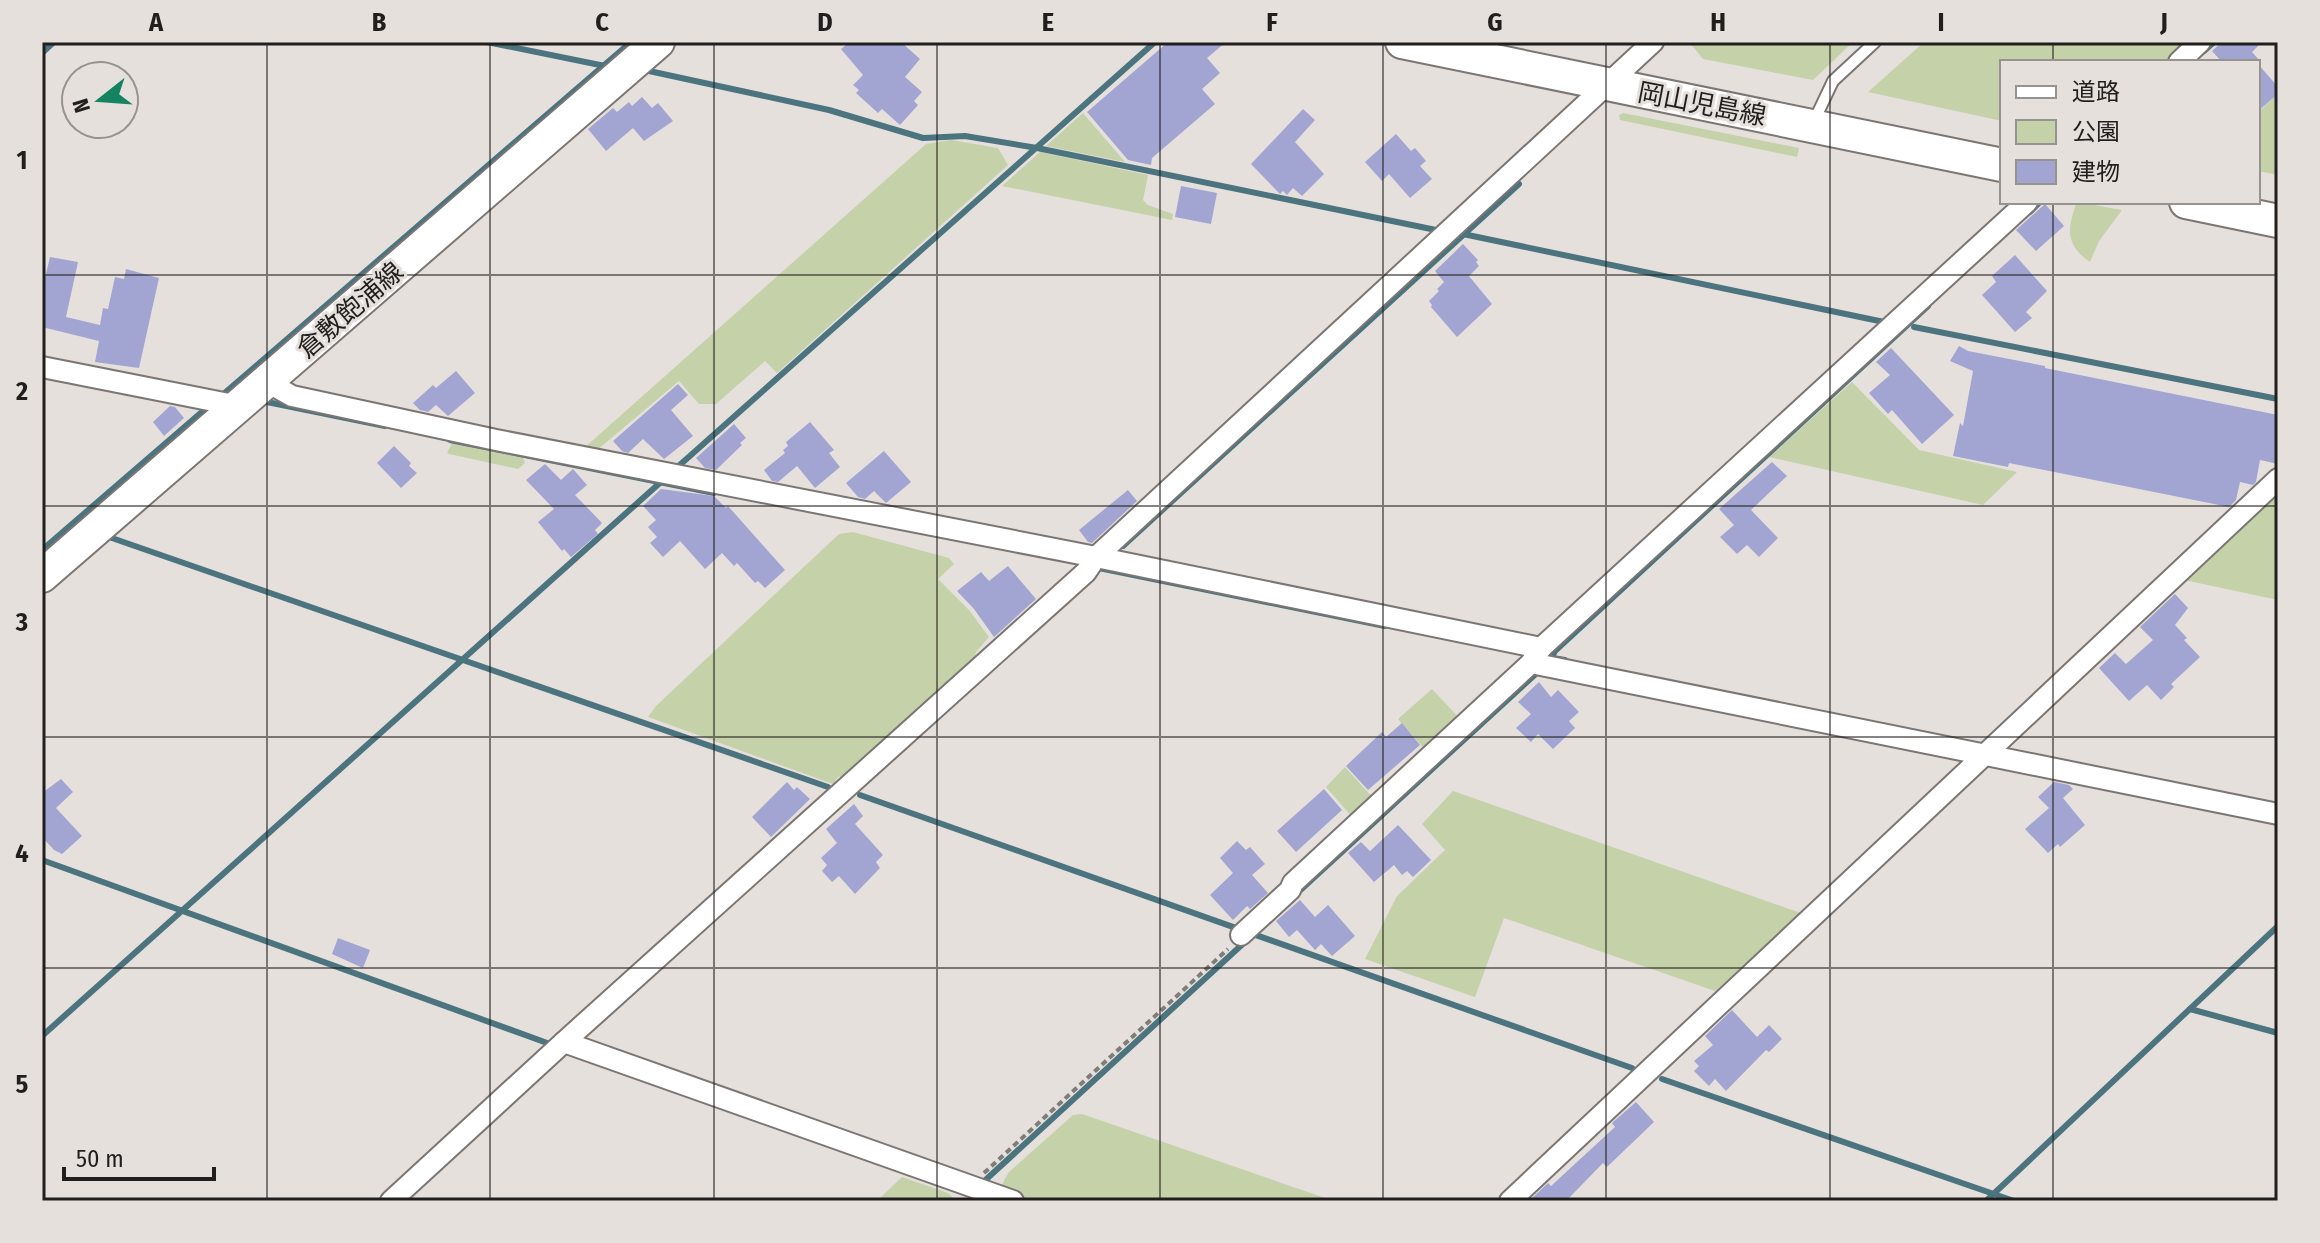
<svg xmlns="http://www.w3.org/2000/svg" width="2320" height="1243" font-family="'Fira Sans Condensed','Noto Sans JP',sans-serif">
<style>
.green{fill:#c5d1a9}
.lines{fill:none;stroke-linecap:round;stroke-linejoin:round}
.stream{stroke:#4c747f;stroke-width:6}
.building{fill:#a2a5d2}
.service-casing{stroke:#7b7673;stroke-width:14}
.minor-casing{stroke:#7b7673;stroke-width:24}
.primary-casing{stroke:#7b7673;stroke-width:36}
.path{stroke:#807c79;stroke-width:4;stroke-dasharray:6 4;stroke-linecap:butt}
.service{stroke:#fff;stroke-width:10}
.minor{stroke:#fff;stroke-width:20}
.primary{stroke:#fff;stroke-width:32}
.grid{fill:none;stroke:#211f1d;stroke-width:2;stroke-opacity:0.55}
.labels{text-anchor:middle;stroke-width:6;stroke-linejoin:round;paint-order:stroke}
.street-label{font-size:26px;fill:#211f1d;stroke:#e6e0dd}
.neatline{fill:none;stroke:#211f1d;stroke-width:3}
.grid-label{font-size:26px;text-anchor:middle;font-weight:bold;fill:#211f1d}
</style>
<rect width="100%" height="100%" fill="#e6e0dd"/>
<g class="green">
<path d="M 1689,42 L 1853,42 L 1813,80 L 1703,59 Z"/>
<path d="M 1924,42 L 2191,42 L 2170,62 L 2002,62 L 2002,121 L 1868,92 Z"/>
<path d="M 2278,94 L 2278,175 L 2258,171 L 2258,112 Z"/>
<path d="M 1083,113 L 1125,162 L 1046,146 Z"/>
<path d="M 1623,113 L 1799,148 L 1797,157 L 1620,120 L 1619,115 Z"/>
<path d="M 951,140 L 998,148 L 1008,165 L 777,373 L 765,361 L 716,404 L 699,404 L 679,381 L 596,451 L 583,449 L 926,144 Z"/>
<path d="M 1040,152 L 1148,175 L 1143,200 L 1148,205 L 1173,214 L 1172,220 L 1002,186 Z"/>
<path d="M 2077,202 L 2122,210 L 2099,241 L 2090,262 C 2065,245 2067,228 2077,202 Z"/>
<path d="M 1852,382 L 1919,450 L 2017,472 L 1983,505 L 1769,457 Z"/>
<path d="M 452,443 L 523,458 L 525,463 L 518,469 L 449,454 L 447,453 Z"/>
<path d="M 2278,494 L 2278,600 L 2184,580 Z"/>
<path d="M 853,532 L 949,558 L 954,564 L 938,579 L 969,610 L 989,637 L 976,652 L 974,660 L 845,776 L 838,777 L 833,784 L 648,717 L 656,706 L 839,534 Z"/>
<path d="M 1432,689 L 1461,720 L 1427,752 L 1398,719 Z"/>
<path d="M 1345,767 L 1374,799 L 1353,818 L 1326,787 Z"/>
<path d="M 1453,791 L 1801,913 L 1718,992 L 1504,918 L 1475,997 L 1365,959 L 1397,896 L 1445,850 L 1422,824 Z"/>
<path d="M 1082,1114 L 1334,1201 L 1032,1201 L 999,1190 L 1008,1173 L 1073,1115 Z"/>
<path d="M 902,1177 L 948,1193 L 952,1197 L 951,1201 L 877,1201 Z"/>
</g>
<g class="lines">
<g class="stream">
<path d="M 487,42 L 605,66"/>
<path d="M 2204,51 L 2214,42"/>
<path d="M 42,53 L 54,42"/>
<path d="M 649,71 L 829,110 L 923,138 L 965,136 L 1037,148 L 1436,230"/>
<path d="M 2030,212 L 2040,202"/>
<path d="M 1463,234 L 1884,322"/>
<path d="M 1914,327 L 2278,399"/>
<path d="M 220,397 L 631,42"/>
<path d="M 267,402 L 385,426"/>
<path d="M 450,440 L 714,493"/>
<path d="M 673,471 L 1155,42"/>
<path d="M 109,537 L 828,787"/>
<path d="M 1123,546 L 1519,184"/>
<path d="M 42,550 L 203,411"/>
<path d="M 1094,567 L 1385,626"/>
<path d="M 1541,656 L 1565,660"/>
<path d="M 1551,659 L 1555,651 L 1928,306"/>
<path d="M 860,795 L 1632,1068"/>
<path d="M 42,860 L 550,1044"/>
<path d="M 1295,895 L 1540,670"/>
<path d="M 2190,1009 L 2278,1033"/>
<path d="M 42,1036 L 662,481"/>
<path d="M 1662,1079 L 2014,1201"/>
<path d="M 980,1185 L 1246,941"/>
<path d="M 1986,1201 L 2278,926"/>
</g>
</g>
<g class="building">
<path d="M 850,42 L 901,42 L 920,59 L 905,77 L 922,92 L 914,101 L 918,105 L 900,125 L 882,109 L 878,113 L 856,93 L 859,90 L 853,85 L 863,75 L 841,49 Z"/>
<path d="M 1168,42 L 1226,42 L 1207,58 L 1220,73 L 1202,89 L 1215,104 L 1152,158 L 1151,165 L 1128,160 L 1087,112 Z"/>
<path d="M 2222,42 L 2262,42 L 2252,52 L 2261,62 L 2222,62 L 2212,51 Z"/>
<path d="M 2258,64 L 2278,87 L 2278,94 L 2258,111 Z"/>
<path d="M 642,97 L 652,108 L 658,103 L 673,121 L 644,141 L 633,128 L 606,151 L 588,129 L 613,108 L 617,112 L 629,102 L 632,106 Z"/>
<path d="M 1303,109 L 1315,120 L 1295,142 L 1324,174 L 1302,196 L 1293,188 L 1287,195 L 1283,191 L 1280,194 L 1251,164 Z"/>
<path d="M 1396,134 L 1411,151 L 1415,148 L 1426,161 L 1420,166 L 1432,179 L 1410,198 L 1389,174 L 1382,181 L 1365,162 Z"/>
<path d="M 1181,186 L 1217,193 L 1211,224 L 1175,217 Z"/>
<path d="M 2045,204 L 2064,226 L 2036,251 L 2016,230 Z"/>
<path d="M 1463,244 L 1478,260 L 1476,262 L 1479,266 L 1469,276 L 1492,304 L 1457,337 L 1431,307 L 1432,305 L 1429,301 L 1439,291 L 1437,289 L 1444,282 L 1435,271 Z"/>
<path d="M 2015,255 L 2047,291 L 2026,312 L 2032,318 L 2015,332 L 1982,295 L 1996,282 L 1992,276 Z"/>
<path d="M 50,257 L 78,262 L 66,317 L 100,325 L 103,308 L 108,309 L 115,277 L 124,279 L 126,269 L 159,278 L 139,368 L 95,362 L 99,341 L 42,327 L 42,282 L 44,282 Z"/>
<path d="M 1959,346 L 1968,351 L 2045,366 L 2045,368 L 2278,415 L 2278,464 L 2260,460 L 2256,482 L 2253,485 L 2240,482 L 2236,500 L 2229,507 L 2009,463 L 2008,467 L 1953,456 L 1960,423 L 1963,426 L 1973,371 L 1950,361 Z"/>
<path d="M 1891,348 L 1954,415 L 1922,444 L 1892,410 L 1888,414 L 1869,393 L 1890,375 L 1876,362 Z"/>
<path d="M 456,371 L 475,393 L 448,416 L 436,405 L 428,412 L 420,410 L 413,403 L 433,385 L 436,388 Z"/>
<path d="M 678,384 L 688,395 L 671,410 L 693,436 L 664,459 L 643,439 L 628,453 L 622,451 L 613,441 Z"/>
<path d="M 170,406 L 175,407 L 184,418 L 164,436 L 153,422 Z"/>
<path d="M 810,422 L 834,450 L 829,453 L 840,467 L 815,488 L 797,466 L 778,482 L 772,481 L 764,470 L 785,453 L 783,450 L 788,446 L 786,442 Z"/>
<path d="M 734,424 L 746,438 L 740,443 L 742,445 L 716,470 L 705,468 L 696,458 Z"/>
<path d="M 394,446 L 411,463 L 409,466 L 417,473 L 401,488 L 377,463 Z"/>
<path d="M 884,451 L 911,482 L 886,503 L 874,491 L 865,499 L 858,497 L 846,483 Z"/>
<path d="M 1772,462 L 1787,476 L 1751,510 L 1778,538 L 1759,557 L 1747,545 L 1737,554 L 1720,537 L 1734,525 L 1719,509 Z"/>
<path d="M 545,464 L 561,480 L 573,469 L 587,485 L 575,495 L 602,523 L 595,530 L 598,534 L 571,557 L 564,549 L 562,551 L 538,522 L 554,509 L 526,480 Z"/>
<path d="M 661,489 L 714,496 L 726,508 L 728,506 L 785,570 L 765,588 L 758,581 L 755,583 L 737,563 L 734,566 L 722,553 L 705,569 L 680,541 L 663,557 L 650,543 L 657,537 L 648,527 L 656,520 L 643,506 Z"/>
<path d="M 1128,490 L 1137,501 L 1092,543 L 1088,542 L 1079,530 Z"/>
<path d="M 1008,566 L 1036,599 L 994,637 L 974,609 L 957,591 L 981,572 L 989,581 Z"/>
<path d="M 2175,594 L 2188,608 L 2175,625 L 2187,638 L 2184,640 L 2200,657 L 2171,684 L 2174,687 L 2161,700 L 2147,685 L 2129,701 L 2099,668 L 2115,653 L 2126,664 L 2153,640 L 2140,627 Z"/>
<path d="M 1539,682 L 1551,697 L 1558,690 L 1579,712 L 1569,721 L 1575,728 L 1553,749 L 1538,734 L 1531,742 L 1516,728 L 1531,714 L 1518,702 Z"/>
<path d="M 1402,723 L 1420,745 L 1368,790 L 1346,766 L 1382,732 L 1386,737 Z"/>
<path d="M 61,779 L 73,792 L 56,808 L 82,836 L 62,854 L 54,850 L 42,837 L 42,793 Z"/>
<path d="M 787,782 L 794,790 L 797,787 L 810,799 L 771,837 L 752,817 Z"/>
<path d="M 2054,782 L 2069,785 L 2073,789 L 2063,798 L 2085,825 L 2060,847 L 2058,844 L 2048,853 L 2025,829 L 2049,808 L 2038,797 Z"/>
<path d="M 1324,789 L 1342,810 L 1296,852 L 1277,831 Z"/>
<path d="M 854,804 L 863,816 L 855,824 L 883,855 L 876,862 L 880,868 L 855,894 L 839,876 L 832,882 L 822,871 L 827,865 L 821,858 L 837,843 L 826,829 Z"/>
<path d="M 1398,825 L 1431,860 L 1413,877 L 1407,871 L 1402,875 L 1394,865 L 1374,882 L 1348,853 L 1361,842 L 1370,851 Z"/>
<path d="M 1237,841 L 1246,850 L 1250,847 L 1265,864 L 1252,875 L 1268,893 L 1250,909 L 1247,906 L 1233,920 L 1210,895 L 1233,873 L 1220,858 Z"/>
<path d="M 1300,900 L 1315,917 L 1328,905 L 1355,936 L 1332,956 L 1321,944 L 1315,950 L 1297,930 L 1289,937 L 1276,921 Z"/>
<path d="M 338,938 L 370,950 L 363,968 L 332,954 Z"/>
<path d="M 1732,1010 L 1757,1037 L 1769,1025 L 1782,1039 L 1769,1052 L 1766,1050 L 1726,1091 L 1715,1079 L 1709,1086 L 1694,1071 L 1699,1066 L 1694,1061 L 1713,1045 L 1705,1036 Z"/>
<path d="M 1636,1102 L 1654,1122 L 1607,1167 L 1603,1163 L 1566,1201 L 1529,1201 L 1548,1183 L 1551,1186 L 1615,1127 L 1612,1123 Z"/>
</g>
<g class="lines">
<g class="service-casing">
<path id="service" d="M 1814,121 L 1833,81 L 1875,42"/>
</g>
<g class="minor-casing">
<g id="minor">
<path d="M 2179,62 L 2200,42"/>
<path d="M 42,367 L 239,406"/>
<path d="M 267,382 L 292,396 L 496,440 L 1096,557 L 1541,648"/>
<path d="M 1531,663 L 2278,814"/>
<path d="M 1241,935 L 1290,890 L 1293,883 L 1531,663 L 1541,648 L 2027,202"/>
<path d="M 564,1042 L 1013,1201"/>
<path d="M 391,1201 L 564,1042 L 1086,572 L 1096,557 L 1653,42"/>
<path d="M 1510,1201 L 2278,479"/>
</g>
</g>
<g class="primary-casing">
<g id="primary">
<path d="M 1402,42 L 2002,165"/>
<path d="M 2186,202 L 2278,221"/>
<path d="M 42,576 L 658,42"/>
</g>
</g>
<path class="path" d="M 984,1173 L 1228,949"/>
<use href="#service" class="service"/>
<use href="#minor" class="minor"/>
<use href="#primary" class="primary"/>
</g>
<path class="grid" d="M 267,42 L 267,1201M 490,42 L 490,1201M 714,42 L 714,1201M 937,42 L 937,1201M 1160,42 L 1160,1201M 1383,42 L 1383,1201M 1606,42 L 1606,1201M 1830,42 L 1830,1201M 2053,42 L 2053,62M 2053,202 L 2053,1201M 42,275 L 2278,275M 42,506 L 2278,506M 42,737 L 2278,737M 42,968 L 2278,968"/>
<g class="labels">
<g class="street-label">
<text transform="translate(1702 104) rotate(11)" y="9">岡山児島線</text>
<text transform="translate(350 310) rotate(-41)" y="9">倉敷飽浦線</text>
</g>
</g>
<rect width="2320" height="1243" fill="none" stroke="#e6e0dd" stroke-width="88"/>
<rect x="2000" y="60" width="260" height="144" fill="#e6e0dd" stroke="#979390" stroke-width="2"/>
<rect x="2016" y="86" width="40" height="12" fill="#ffffff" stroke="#979390" stroke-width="2"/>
<text x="2072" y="100" font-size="24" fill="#211f1d">道路</text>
<rect x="2016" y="120" width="40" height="24" fill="#c5d1a9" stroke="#979390" stroke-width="2"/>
<text x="2072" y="140" font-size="24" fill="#211f1d">公園</text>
<rect x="2016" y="160" width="40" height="24" fill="#a2a5d2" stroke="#979390" stroke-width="2"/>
<text x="2072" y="180" font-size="24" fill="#211f1d">建物</text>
<g transform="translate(100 100) rotate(253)"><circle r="38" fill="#e6e0dd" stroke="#979390" stroke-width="2"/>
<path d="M0-6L14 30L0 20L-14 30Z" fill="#148361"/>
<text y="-12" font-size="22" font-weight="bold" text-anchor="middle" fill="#211f1d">N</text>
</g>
<path d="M64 1167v12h150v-12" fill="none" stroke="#211f1d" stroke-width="4"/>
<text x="76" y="1167" font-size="24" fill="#211f1d" stroke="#e6e0dd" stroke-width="6" paint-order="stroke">50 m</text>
<rect x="44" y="44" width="2232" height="1155" class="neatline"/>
<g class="grid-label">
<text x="156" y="31">A</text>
<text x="379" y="31">B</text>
<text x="602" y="31">C</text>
<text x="825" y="31">D</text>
<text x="1048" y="31">E</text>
<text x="1272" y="31">F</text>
<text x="1495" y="31">G</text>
<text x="1718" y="31">H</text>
<text x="1941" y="31">I</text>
<text x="2164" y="31">J</text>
<text x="22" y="169">1</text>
<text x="22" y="400">2</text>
<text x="22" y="631">3</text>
<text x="22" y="862">4</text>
<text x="22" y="1093">5</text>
</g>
</svg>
